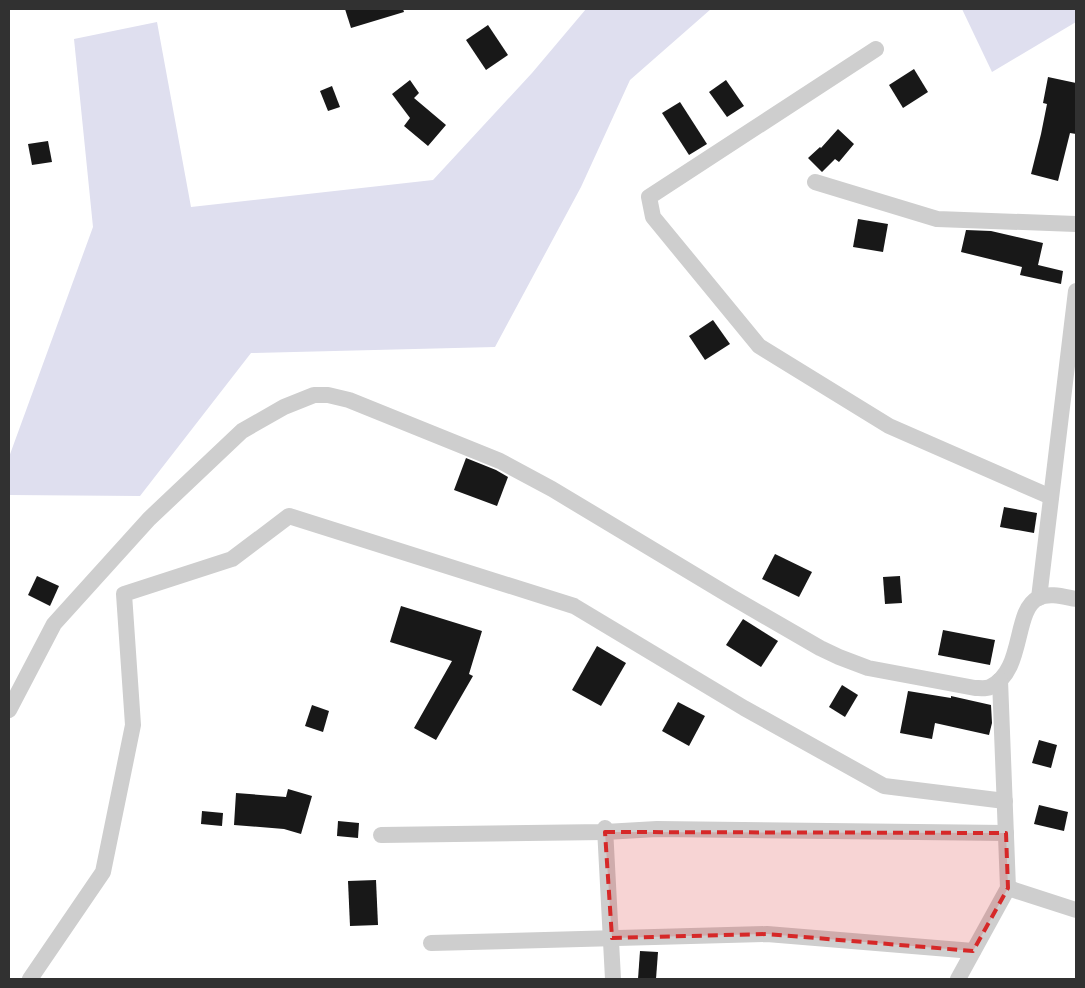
<svg xmlns="http://www.w3.org/2000/svg" width="1085" height="988" font-family="'DM Sans',sans-serif">
<style>
.green{fill:#dfdfef}
.building{fill:#181818}
.lines{fill:none;stroke-linecap:round;stroke-linejoin:round}
.minor{stroke:#cecece;stroke-width:16}
.marked{fill:#d62828;fill-opacity:0.2;stroke:#d62828;stroke-width:4;stroke-dasharray:10 6;stroke-linejoin:round}
</style>
<rect width="100%" height="100%" fill="#fff"/>
<g class="green">
<path d="M 586,9 L 711,9 L 630,80 L 581,187 L 495,347 L 251,353 L 140,496 L 9,495 L 9,457 L 93,227 L 74,39 L 157,22 L 191,207 L 433,180 L 532,73 Z"/>
<path d="M 962,9 L 1076,9 L 1076,22 L 992,72 Z"/>
</g>
<g class="building">
<path d="M 345,9 L 403,9 L 404,12 L 351,28 Z"/>
<path d="M 488,25 L 508,55 L 486,70 L 466,40 Z"/>
<path d="M 914,69 L 928,92 L 903,108 L 889,85 Z"/>
<path d="M 1048,77 L 1076,83 L 1076,134 L 1070,133 L 1058,181 L 1031,174 L 1041,134 L 1047,104 L 1043,103 Z"/>
<path d="M 410,80 L 419,93 L 414,98 L 446,125 L 428,146 L 404,126 L 410,118 L 392,94 Z"/>
<path d="M 726,80 L 744,106 L 727,117 L 709,92 Z"/>
<path d="M 332,86 L 340,107 L 328,111 L 320,91 Z"/>
<path d="M 680,102 L 707,144 L 689,155 L 662,113 Z"/>
<path d="M 838,129 L 854,144 L 839,162 L 835,159 L 822,172 L 808,158 L 820,147 L 821,148 Z"/>
<path d="M 48,141 L 52,162 L 32,165 L 28,144 Z"/>
<path d="M 858,219 L 888,224 L 883,252 L 853,247 Z"/>
<path d="M 966,230 L 991,231 L 1043,243 L 1038,265 L 1063,271 L 1061,284 L 1020,275 L 1022,267 L 961,252 Z"/>
<path d="M 713,320 L 730,344 L 705,360 L 689,336 Z"/>
<path d="M 466,458 L 496,470 L 508,477 L 497,506 L 454,490 Z"/>
<path d="M 1004,507 L 1037,513 L 1034,533 L 1000,527 Z"/>
<path d="M 775,554 L 812,572 L 799,597 L 762,579 Z"/>
<path d="M 37,576 L 59,586 L 50,606 L 28,595 Z"/>
<path d="M 900,576 L 902,603 L 885,604 L 883,577 Z"/>
<path d="M 401,606 L 482,631 L 469,674 L 473,676 L 436,740 L 414,728 L 452,661 L 390,642 Z"/>
<path d="M 743,619 L 778,641 L 761,667 L 726,645 Z"/>
<path d="M 943,630 L 995,640 L 990,665 L 938,655 Z"/>
<path d="M 597,646 L 626,663 L 601,706 L 572,690 Z"/>
<path d="M 842,685 L 858,695 L 845,717 L 829,707 Z"/>
<path d="M 908,691 L 951,698 L 951,696 L 991,705 L 992,723 L 989,735 L 935,723 L 932,739 L 900,733 Z"/>
<path d="M 678,702 L 705,716 L 689,746 L 662,731 Z"/>
<path d="M 312,705 L 329,711 L 323,732 L 305,726 Z"/>
<path d="M 1039,740 L 1057,745 L 1051,768 L 1032,763 Z"/>
<path d="M 288,789 L 312,796 L 301,834 L 284,829 L 234,825 L 236,793 L 286,797 Z"/>
<path d="M 1039,805 L 1068,812 L 1064,831 L 1034,824 Z"/>
<path d="M 202,811 L 223,813 L 222,826 L 201,824 Z"/>
<path d="M 338,821 L 359,823 L 358,838 L 337,836 Z"/>
<path d="M 376,880 L 378,925 L 350,926 L 348,881 Z"/>
<path d="M 640,951 L 658,952 L 656,979 L 638,979 Z"/>
</g>
<g class="lines">
<g class="minor">
<path d="M 876,49 L 649,197 L 653,217 L 759,346 L 889,426 L 1051,497"/>
<path d="M 815,182 L 937,219 L 1076,224"/>
<path d="M 1039,598 L 1076,291"/>
<path d="M 9,710 L 54,624 L 149,519 L 242,431 L 284,407 L 314,395 L 328,395 L 349,400 L 500,461 L 552,489 L 730,596 L 820,648 L 839,657 L 868,668 L 975,688 C 979,688 986,689 990,687 C 1025,671 1013,611 1038,598 C 1049,592 1065,597 1076,599"/>
<path d="M 605,828 L 613,979"/>
<path d="M 381,835 L 605,832 L 657,829 L 1006,833"/>
<path d="M 1008,888 L 1076,910"/>
<path d="M 431,943 L 767,934 L 973,951"/>
<path d="M 30,979 L 103,872 L 133,725 L 124,594 L 232,559 L 289,516 L 574,606 L 744,708 L 884,786 L 1005,801"/>
<path d="M 958,979 L 1008,888 L 1000,680"/>
</g>
</g>
<path class="marked" d="M 605,832 L 1006,833 L 1008,888 L 973,951 L 767,934 L 612,938 Z"/>
<rect width="1085" height="988" fill="none" stroke="#313131" stroke-width="20"/>
</svg>
